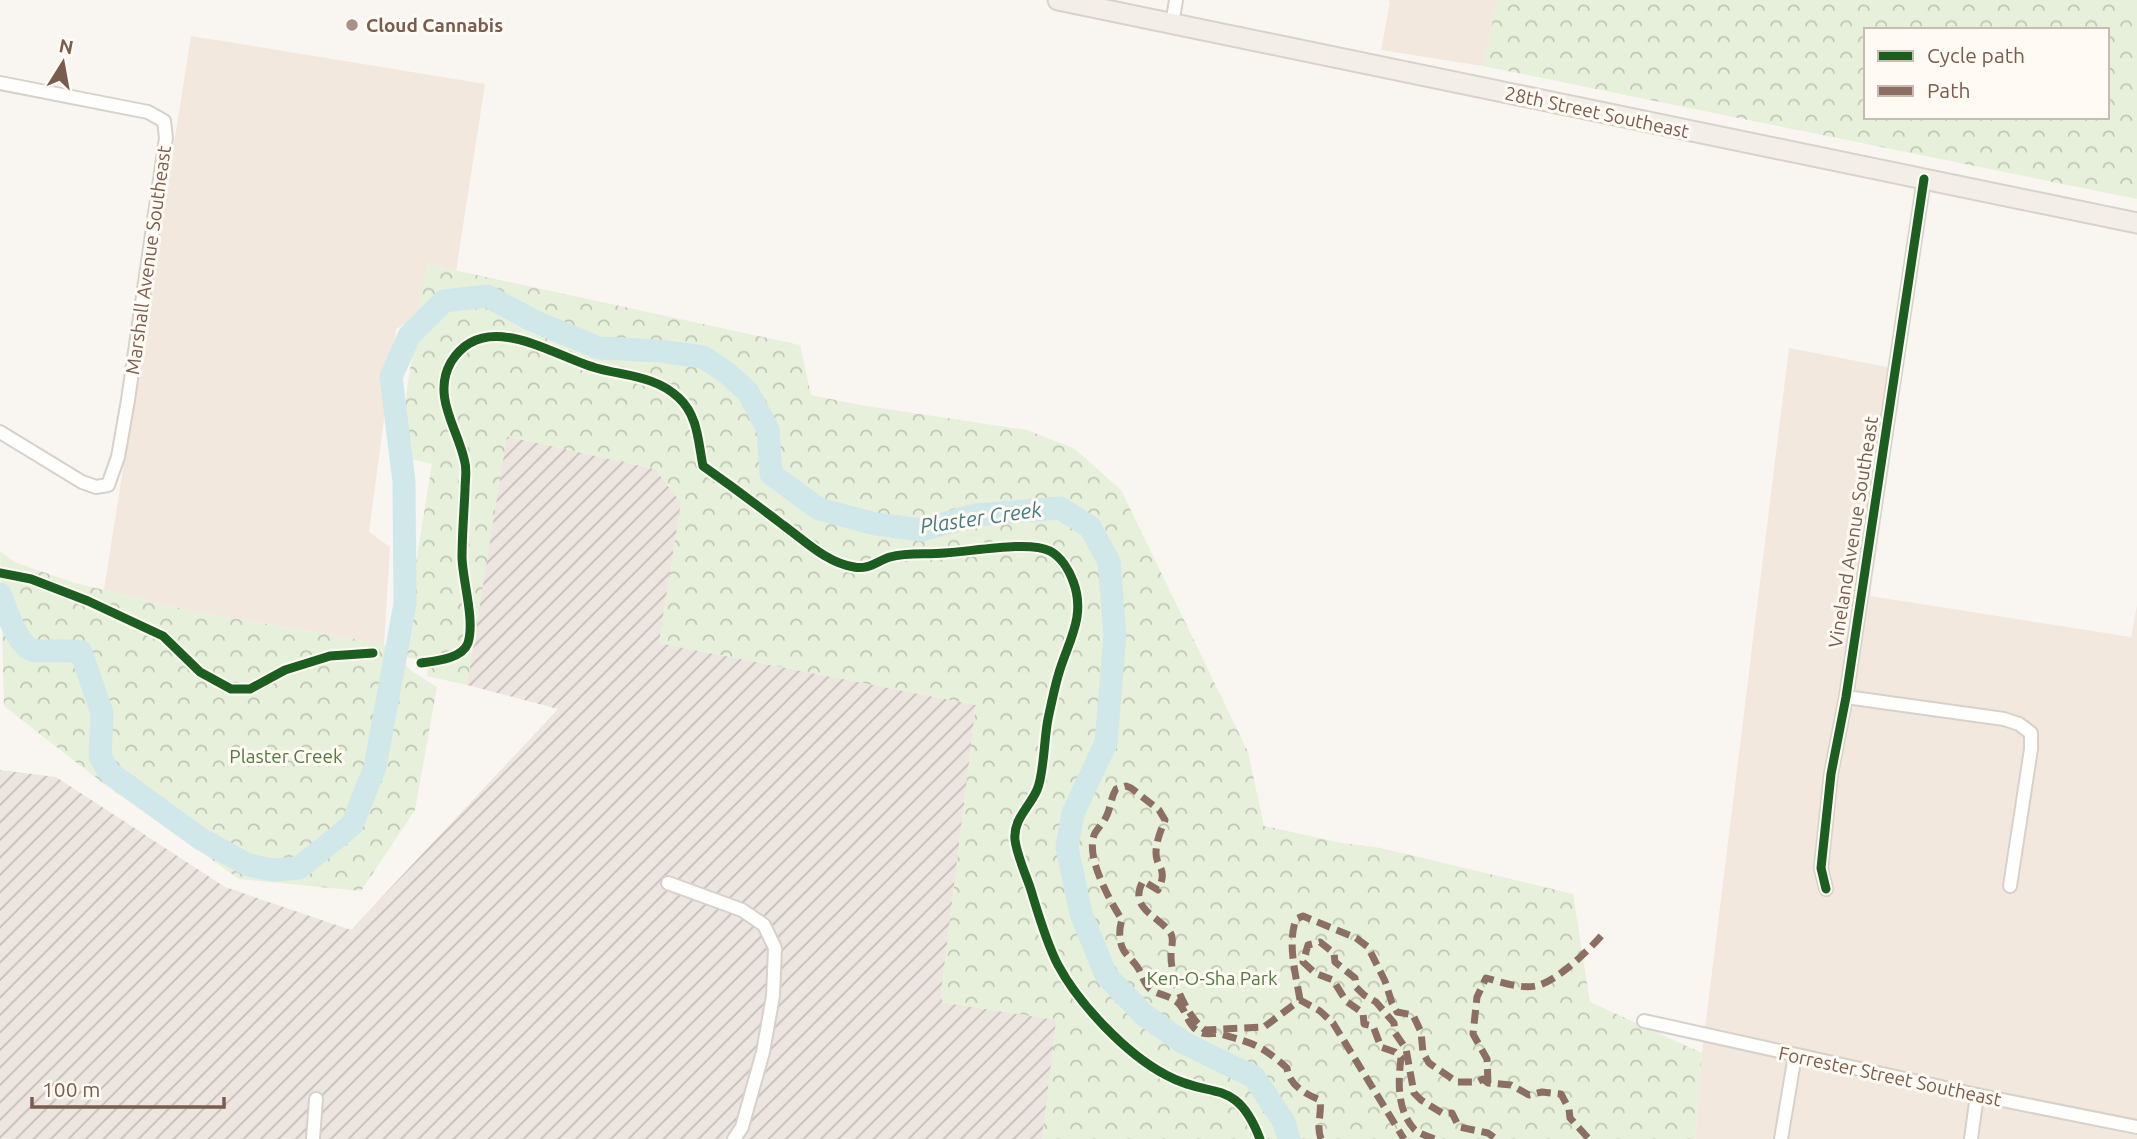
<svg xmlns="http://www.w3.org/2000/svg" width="2137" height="1139" font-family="Ubuntu,sans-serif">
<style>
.residential{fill:#f2e8de}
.industrial{fill:url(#industrial-furrows)}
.forest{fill:url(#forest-crowns);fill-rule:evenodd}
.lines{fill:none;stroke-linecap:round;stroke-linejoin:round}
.river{stroke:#d0e8ea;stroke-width:23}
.street-casing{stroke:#d7d1cb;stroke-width:16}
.primary-casing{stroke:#dad1cc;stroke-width:23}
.street{stroke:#fefefd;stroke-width:12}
.primary{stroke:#f3eee8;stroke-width:19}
.quiet{stroke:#8d6e63;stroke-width:7;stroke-dasharray:14 7;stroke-linecap:butt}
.cycleway-casing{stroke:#fffaf3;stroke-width:13}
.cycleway{stroke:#1b5e20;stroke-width:9}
.poi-dot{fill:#a69286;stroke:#fffaf3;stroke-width:2.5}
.labels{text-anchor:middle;stroke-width:6;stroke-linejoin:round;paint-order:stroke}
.poi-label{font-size:19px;font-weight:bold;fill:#7a5c4d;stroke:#fffaf3;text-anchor:start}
.street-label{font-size:19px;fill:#7a5c4d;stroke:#fffaf3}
.park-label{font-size:19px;fill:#537a41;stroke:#fffaf3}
.water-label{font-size:21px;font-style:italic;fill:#437c86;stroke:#fffaf3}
</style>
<defs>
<pattern id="industrial-furrows" width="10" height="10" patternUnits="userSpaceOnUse" patternTransform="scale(1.75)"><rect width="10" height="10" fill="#ede5e0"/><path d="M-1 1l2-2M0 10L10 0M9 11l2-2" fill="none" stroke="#c5bdb8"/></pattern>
<pattern id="forest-crowns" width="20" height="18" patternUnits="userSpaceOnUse" patternTransform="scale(1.75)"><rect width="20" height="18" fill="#e7f0db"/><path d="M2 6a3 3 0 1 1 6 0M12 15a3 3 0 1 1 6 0" fill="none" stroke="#c0c6b4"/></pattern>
</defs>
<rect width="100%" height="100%" fill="#f9f5f0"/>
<g class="residential">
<path d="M 1388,0 L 1497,0 L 1483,66 L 1381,50 L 1390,2 Z"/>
<path d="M 191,36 L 485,84 L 456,271 L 427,264 L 419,316 L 396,329 L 369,532 L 390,547 L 384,644 L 191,611 L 104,590 Z"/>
<path d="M 1789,348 L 1903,370 L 1870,596 L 2131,637 L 2137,605 L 2137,1139 L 1695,1139 L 1702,1053 Z"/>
</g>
<path class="industrial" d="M 506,436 L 655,469 L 681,503 L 659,643 L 976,705 L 940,1002 L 1057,1020 L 1042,1139 L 0,1139 L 0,770 L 56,777 L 225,887 L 351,930 L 558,709 L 467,685 Z"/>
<g class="forest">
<path d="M 1497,0 L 2137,0 L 2137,199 L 1483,66 ZM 1866,30 L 2107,30 L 2107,117 L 1866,117 Z"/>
<path d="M 426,264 L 800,345 L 811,395 L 860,405 L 1027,430 L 1075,449 L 1121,490 L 1248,752 L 1264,826 L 1342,843 L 1381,848 L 1573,894 L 1590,1002 L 1702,1053 L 1695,1139 L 1042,1139 L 1056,1020 L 940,1002 L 976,705 L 659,643 L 681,503 L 655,469 L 507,436 L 467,685 L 427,676 L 429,662 L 401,656 L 432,464 L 397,456 Z"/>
<path d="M 0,551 L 14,562 L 75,583 L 191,611 L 384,644 L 413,672 L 437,687 L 415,810 L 361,891 L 239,879 L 104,784 L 4,706 Z"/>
</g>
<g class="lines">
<path class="river" d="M 0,594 C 7,610 17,650 37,651 C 52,651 66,650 81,652 L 102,713 L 100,757 L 110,773 L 201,839 L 248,865 L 273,870 L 299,868 L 352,825 L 375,767 L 405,604 L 404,482 L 391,377 L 409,336 L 444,301 L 487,296 L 534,321 L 599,348 L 659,351 L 703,357 L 727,373 L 748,392 L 768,430 L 771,474 L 819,509 L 875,524 L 922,530 L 975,515 L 1060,508 L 1090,527 L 1109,562 L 1115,634 L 1106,743 L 1073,813 L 1067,847 L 1081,914 L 1106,975 L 1143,1014 L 1184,1043 L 1254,1077 L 1284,1122 L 1289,1139"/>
<g class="street-casing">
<g id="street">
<path d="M 1172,24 L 1176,0"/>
<path d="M 0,83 L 148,112 L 164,121 L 166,138 L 128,400 L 118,457 L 108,485 L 96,487 L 82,482 L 0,432"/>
<path d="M 1846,697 L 2004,719 L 2019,724 L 2031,733 L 2031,749 L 2010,886"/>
<path d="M 668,883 L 742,910 L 764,925 L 775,948 L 773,996 L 763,1052 L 742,1127 L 734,1139"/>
<path d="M 1826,889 L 1821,868 L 1831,774 L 1846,697 L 1924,179"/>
<path d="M 1644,1021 L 1977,1095 L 2137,1127"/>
<path d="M 313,1139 L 316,1099"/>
<path d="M 1781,1139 L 1795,1055"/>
<path d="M 1971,1139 L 1977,1095"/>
</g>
</g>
<g class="primary-casing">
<path id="primary" d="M 1058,0 L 2137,223"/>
</g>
<use href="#street" class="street"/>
<use href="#primary" class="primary"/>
<g class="quiet">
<path d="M 1300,1000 C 1296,975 1287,944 1296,919 L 1303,916 L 1356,938 L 1368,947 L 1385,981 L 1392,1003 L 1397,1012 L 1413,1015 L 1421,1032 L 1423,1053 L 1429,1063 L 1457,1082 L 1477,1082 L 1483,1079 L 1488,1083 L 1511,1085 L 1529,1095 L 1542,1092 L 1561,1094 L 1569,1109 L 1570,1118 L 1589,1139"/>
<path d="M 1488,1083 L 1487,1059 L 1473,1034 L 1477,997 L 1486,978 C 1500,982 1520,989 1536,986 C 1556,982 1588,951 1602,935"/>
<path d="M 1321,1139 C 1316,1126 1322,1114 1320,1100 C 1305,1094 1289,1085 1287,1068 C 1260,1044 1254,1044 1221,1034 C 1214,1032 1207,1036 1200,1032 C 1187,1026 1187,1010 1177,1002 C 1170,996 1161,995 1153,991 C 1144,986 1143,976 1138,968 C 1134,961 1125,955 1122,947 C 1119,939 1119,928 1122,920 C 1110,901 1084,855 1095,833 C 1099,827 1104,822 1107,815 C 1111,806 1111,797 1116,789 L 1126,786 L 1131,788 L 1159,810 L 1165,820 C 1161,830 1156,841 1156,853 C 1156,869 1169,867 1158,890 L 1143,881 C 1128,908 1157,915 1170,932 C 1175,939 1171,946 1171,953 C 1170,978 1186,1016 1205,1030 L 1264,1027 L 1300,1000 L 1320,1011 L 1333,1023 L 1404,1139"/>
<path d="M 1434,1139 C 1428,1136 1419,1134 1414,1129 C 1397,1110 1398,1082 1401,1058 L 1395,1052 L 1381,1047 L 1373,1026 L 1364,1024 L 1363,1013 L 1346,1001 L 1333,980 L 1315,973 L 1303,962 L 1308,945 L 1320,942 L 1334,953 L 1335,962 L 1355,978 L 1356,987 L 1364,995 L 1376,1002 L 1394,1023 L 1395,1033 L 1406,1049 L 1414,1093 L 1421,1100 L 1442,1113 L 1452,1113 L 1459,1127 L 1488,1133 L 1496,1139"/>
</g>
<g class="cycleway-casing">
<g id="cycleway">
<path d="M 0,573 L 31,579 L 88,601 L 163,636 L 200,672 L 231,689 L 250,689 L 285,670 L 330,656 L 373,653"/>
<path d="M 421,663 C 436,661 462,659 468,643 C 475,620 463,583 462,558 C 462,536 464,512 465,490 C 465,481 467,471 465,463 C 459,430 431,397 451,362 C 485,307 553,356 596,368 C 625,376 656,376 679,398 C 698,416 698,441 703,466 C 730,485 757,505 783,525 C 805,541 827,563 854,567 C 869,570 877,561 890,557 C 908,552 927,555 945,553 C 970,552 1029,540 1050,551 C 1061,557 1069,570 1073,581 C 1087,617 1067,643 1058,676 C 1054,690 1051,705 1048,719 C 1044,738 1044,775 1037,790 C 1029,808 1013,819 1015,840 C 1017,855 1025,873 1030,887 C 1038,913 1046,942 1058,965 C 1079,1004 1126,1054 1166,1075 C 1211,1100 1236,1076 1260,1139"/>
<path d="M 1826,889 L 1821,868 L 1831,774 L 1846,697 L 1924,179"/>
</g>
</g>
<use href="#cycleway" class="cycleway"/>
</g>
<circle class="poi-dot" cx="352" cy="25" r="7"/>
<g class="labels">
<g class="poi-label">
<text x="366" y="32">Cloud Cannabis</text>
</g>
<g class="street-label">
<text transform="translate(1597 112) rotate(12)" y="7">28th Street Southeast</text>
<text transform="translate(148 260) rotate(-82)" y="7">Marshall Avenue Southeast</text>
<text transform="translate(1853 532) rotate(-81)" y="7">Vineland Avenue Southeast</text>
<text transform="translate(1890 1076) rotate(12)" y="7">Forrester Street Southeast</text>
</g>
<g class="park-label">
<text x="286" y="763">Plaster Creek</text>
<text x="1212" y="985">Ken-O-Sha Park</text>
</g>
<g class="water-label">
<text transform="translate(981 518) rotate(-8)" y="7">Plaster Creek</text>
</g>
</g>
<rect x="1864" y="28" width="245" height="91" fill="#fffaf3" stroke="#cabbb1" stroke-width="2"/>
<rect x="1878" y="51" width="35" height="10" fill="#1b5e20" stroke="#cabbb1" stroke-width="2"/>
<text x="1927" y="63" font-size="21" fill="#7a5c4d">Cycle path</text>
<rect x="1878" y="86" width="35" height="10" fill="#8d6e63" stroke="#cabbb1" stroke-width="2"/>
<text x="1927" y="98" font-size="21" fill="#7a5c4d">Path</text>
<g transform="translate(63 63) rotate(11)" stroke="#fffaf3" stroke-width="5" paint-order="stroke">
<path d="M0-5L12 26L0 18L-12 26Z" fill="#7a5c4d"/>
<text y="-10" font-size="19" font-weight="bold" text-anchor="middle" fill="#7a5c4d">N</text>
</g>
<path d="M32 1097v10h192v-10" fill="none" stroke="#7a5c4d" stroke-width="3.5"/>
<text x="42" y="1097" font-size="21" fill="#7a5c4d" stroke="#fffaf3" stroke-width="5" paint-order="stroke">100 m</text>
</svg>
